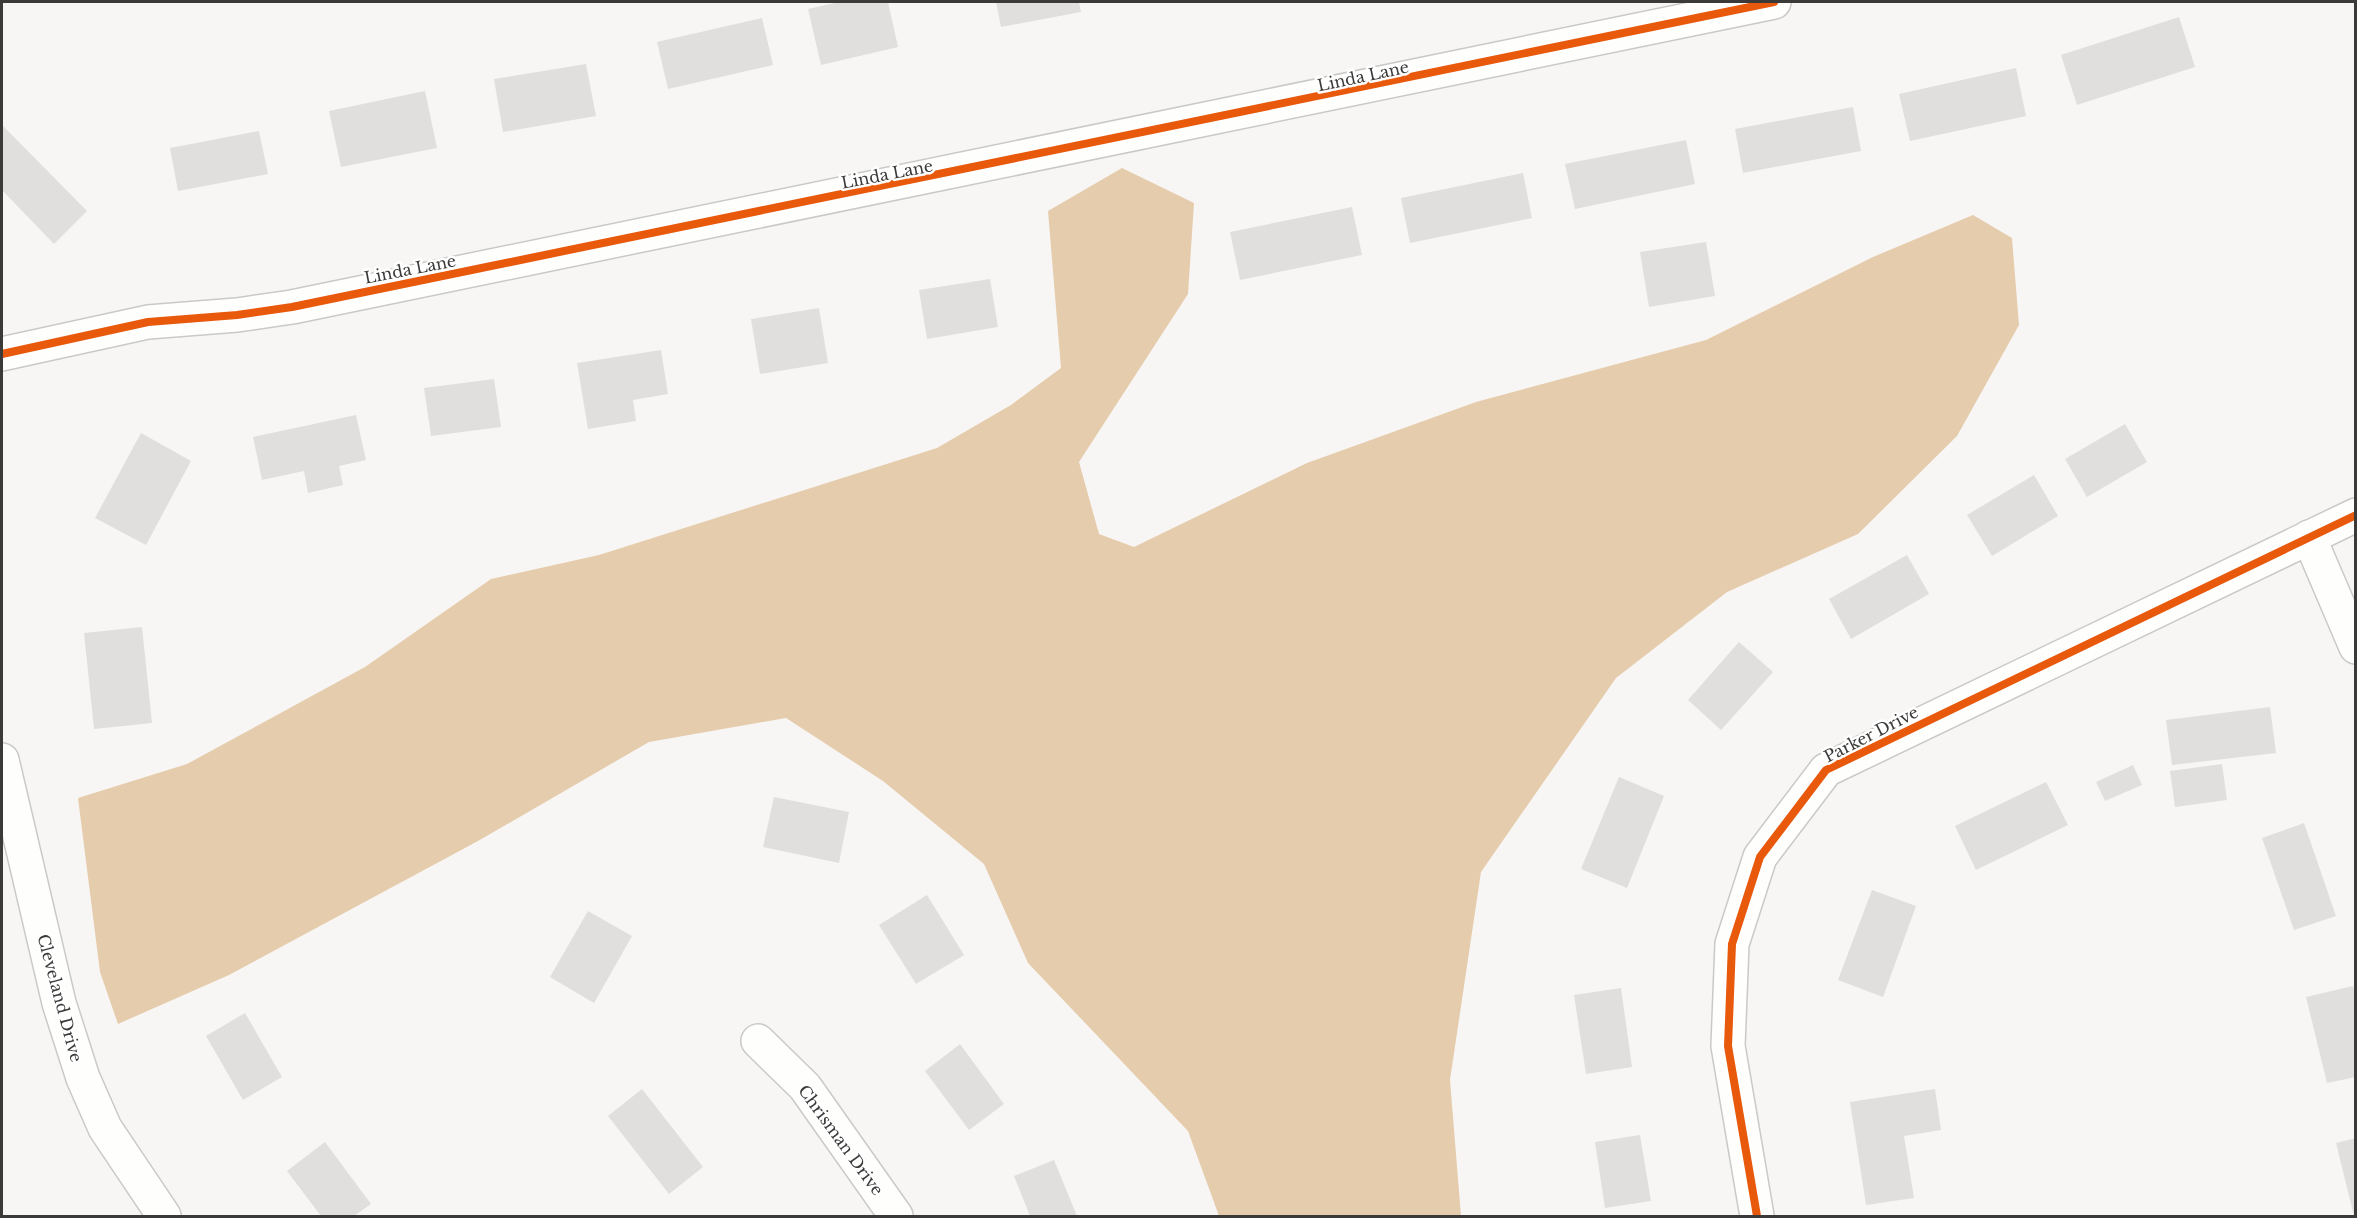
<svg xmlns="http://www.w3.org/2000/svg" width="2357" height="1218" font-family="'Libre Baskerville',serif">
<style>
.forest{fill:#e5ccac}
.building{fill:#e0dfdd}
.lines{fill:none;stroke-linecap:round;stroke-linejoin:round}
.minor-casing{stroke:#cac9c7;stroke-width:36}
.minor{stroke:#fefefd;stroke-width:33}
.cycleway-casing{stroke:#fff;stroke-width:11}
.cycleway{stroke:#e8590c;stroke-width:8}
.labels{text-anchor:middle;stroke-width:5;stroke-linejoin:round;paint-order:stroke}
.street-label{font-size:16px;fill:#3c3a39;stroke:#fff}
</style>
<rect width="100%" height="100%" fill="#f8f6f4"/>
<path class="forest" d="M 1122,168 L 1194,203 L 1188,294 L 1079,462 L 1099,534 L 1134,547 L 1307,463 L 1476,402 L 1706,340 L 1873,257 L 1973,215 L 2012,238 L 2019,325 L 1957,436 L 1858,534 L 1727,592 L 1616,678 L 1481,872 L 1450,1080 L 1461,1216 L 1219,1216 L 1188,1131 L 1028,963 L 984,864 L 883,781 L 786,718 L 649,742 L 478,841 L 229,975 L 118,1024 L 100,972 L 78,798 L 187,764 L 365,667 L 491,579 L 599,555 L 937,448 L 1011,405 L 1061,368 L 1048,211 Z"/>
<g class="building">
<path d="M 839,2 L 888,2 L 898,47 L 821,65 L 808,9 Z"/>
<path d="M 996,2 L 1079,2 L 1081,12 L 1001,27 Z"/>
<path d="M 2179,17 L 2195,67 L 2077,105 L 2061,55 Z"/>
<path d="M 762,18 L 773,65 L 668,89 L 657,42 Z"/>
<path d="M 586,64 L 596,116 L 503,132 L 494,79 Z"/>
<path d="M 2016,68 L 2026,116 L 1910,141 L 1899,94 Z"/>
<path d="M 425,91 L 437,148 L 341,167 L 329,111 Z"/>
<path d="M 1853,107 L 1861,151 L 1743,173 L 1735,129 Z"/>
<path d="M 2,125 L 87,211 L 54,244 L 2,190 Z"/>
<path d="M 259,131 L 268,174 L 178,191 L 170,148 Z"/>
<path d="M 1686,140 L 1695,184 L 1575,209 L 1565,164 Z"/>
<path d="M 1523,173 L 1532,218 L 1410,243 L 1401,198 Z"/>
<path d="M 1352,207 L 1362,255 L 1240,280 L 1230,232 Z"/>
<path d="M 1706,242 L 1715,296 L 1649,307 L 1640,252 Z"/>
<path d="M 990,279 L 998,327 L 927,339 L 919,290 Z"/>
<path d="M 819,308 L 828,363 L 760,374 L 751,319 Z"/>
<path d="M 661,350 L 668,394 L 633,400 L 636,421 L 588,429 L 577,363 Z"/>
<path d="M 494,379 L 501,427 L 431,436 L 424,388 Z"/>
<path d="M 356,415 L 366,460 L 339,466 L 343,485 L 308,493 L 304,471 L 262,480 L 253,437 Z"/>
<path d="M 2125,424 L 2147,462 L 2087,497 L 2065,459 Z"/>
<path d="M 141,433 L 191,461 L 146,545 L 95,518 Z"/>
<path d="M 2034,475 L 2058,516 L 1992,556 L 1967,515 Z"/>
<path d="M 1907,555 L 1929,594 L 1851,639 L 1829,599 Z"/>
<path d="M 142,627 L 152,723 L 94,729 L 84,633 Z"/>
<path d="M 1739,642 L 1773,672 L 1721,730 L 1688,700 Z"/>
<path d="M 2270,707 L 2276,753 L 2172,765 L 2166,720 Z"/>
<path d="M 2222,764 L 2227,800 L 2175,807 L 2170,771 Z"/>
<path d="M 2133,765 L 2142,785 L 2105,801 L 2096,782 Z"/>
<path d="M 1619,777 L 1664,796 L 1627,888 L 1581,869 Z"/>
<path d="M 2046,782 L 2068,825 L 1976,870 L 1955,826 Z"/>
<path d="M 774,797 L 849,812 L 839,863 L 763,847 Z"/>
<path d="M 2304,823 L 2336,916 L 2294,930 L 2262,838 Z"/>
<path d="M 1872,890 L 1916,906 L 1883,997 L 1838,980 Z"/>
<path d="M 927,895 L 964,955 L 916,984 L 879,925 Z"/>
<path d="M 588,911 L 632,936 L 594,1003 L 550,977 Z"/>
<path d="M 2353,986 L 2356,998 L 2356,1077 L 2327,1083 L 2306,997 Z"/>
<path d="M 1621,988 L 1632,1067 L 1586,1074 L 1574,995 Z"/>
<path d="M 245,1013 L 282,1077 L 243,1100 L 206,1036 Z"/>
<path d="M 960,1044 L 1004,1104 L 969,1130 L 925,1071 Z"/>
<path d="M 642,1089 L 703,1167 L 669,1194 L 608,1116 Z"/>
<path d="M 1935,1089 L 1941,1130 L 1904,1136 L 1914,1198 L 1866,1205 L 1850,1102 Z"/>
<path d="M 1640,1135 L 1651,1201 L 1605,1208 L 1595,1142 Z"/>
<path d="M 2356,1138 L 2356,1216 L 2354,1216 L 2336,1143 Z"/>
<path d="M 325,1142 L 371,1204 L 354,1216 L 321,1216 L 287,1171 Z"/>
<path d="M 1054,1160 L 1077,1216 L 1030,1216 L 1014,1176 Z"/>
</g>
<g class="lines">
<g class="minor-casing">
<g id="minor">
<path d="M 2,354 L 148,322 L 237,315 L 292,307 C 787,208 1281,107 1774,2"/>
<path d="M 2309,537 L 2356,647"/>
<path d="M 2,760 L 59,1003 L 83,1078 L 105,1128 L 164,1216"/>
<path d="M 758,1041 L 805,1087 L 896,1216"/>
<path d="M 1757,1216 L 1728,1046 L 1732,944 L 1760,857 L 1826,770 L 2356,515"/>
</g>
</g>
<use href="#minor" class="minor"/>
<g class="cycleway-casing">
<g id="cycleway">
<path d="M 2,354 L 148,322 L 237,315 L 292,307 C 787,208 1281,107 1774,2"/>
<path d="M 1757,1216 L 1728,1046 L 1732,944 L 1760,857 L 1826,770 L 2356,515"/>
</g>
</g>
<use href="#cycleway" class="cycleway"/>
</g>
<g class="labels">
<g class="street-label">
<text transform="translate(1363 76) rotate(-12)" y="6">Linda Lane</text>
<text transform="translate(887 174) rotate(-11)" y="6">Linda Lane</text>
<text transform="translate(410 269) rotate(-11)" y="6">Linda Lane</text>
<text transform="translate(1871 734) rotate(-27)" y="6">Parker Drive</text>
<text transform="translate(60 998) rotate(75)" y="6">Cleveland Drive</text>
<text transform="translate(841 1140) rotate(54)" y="6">Chrisman Drive</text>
</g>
</g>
<rect width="2357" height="1218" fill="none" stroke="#3c3a39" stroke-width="6"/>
</svg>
